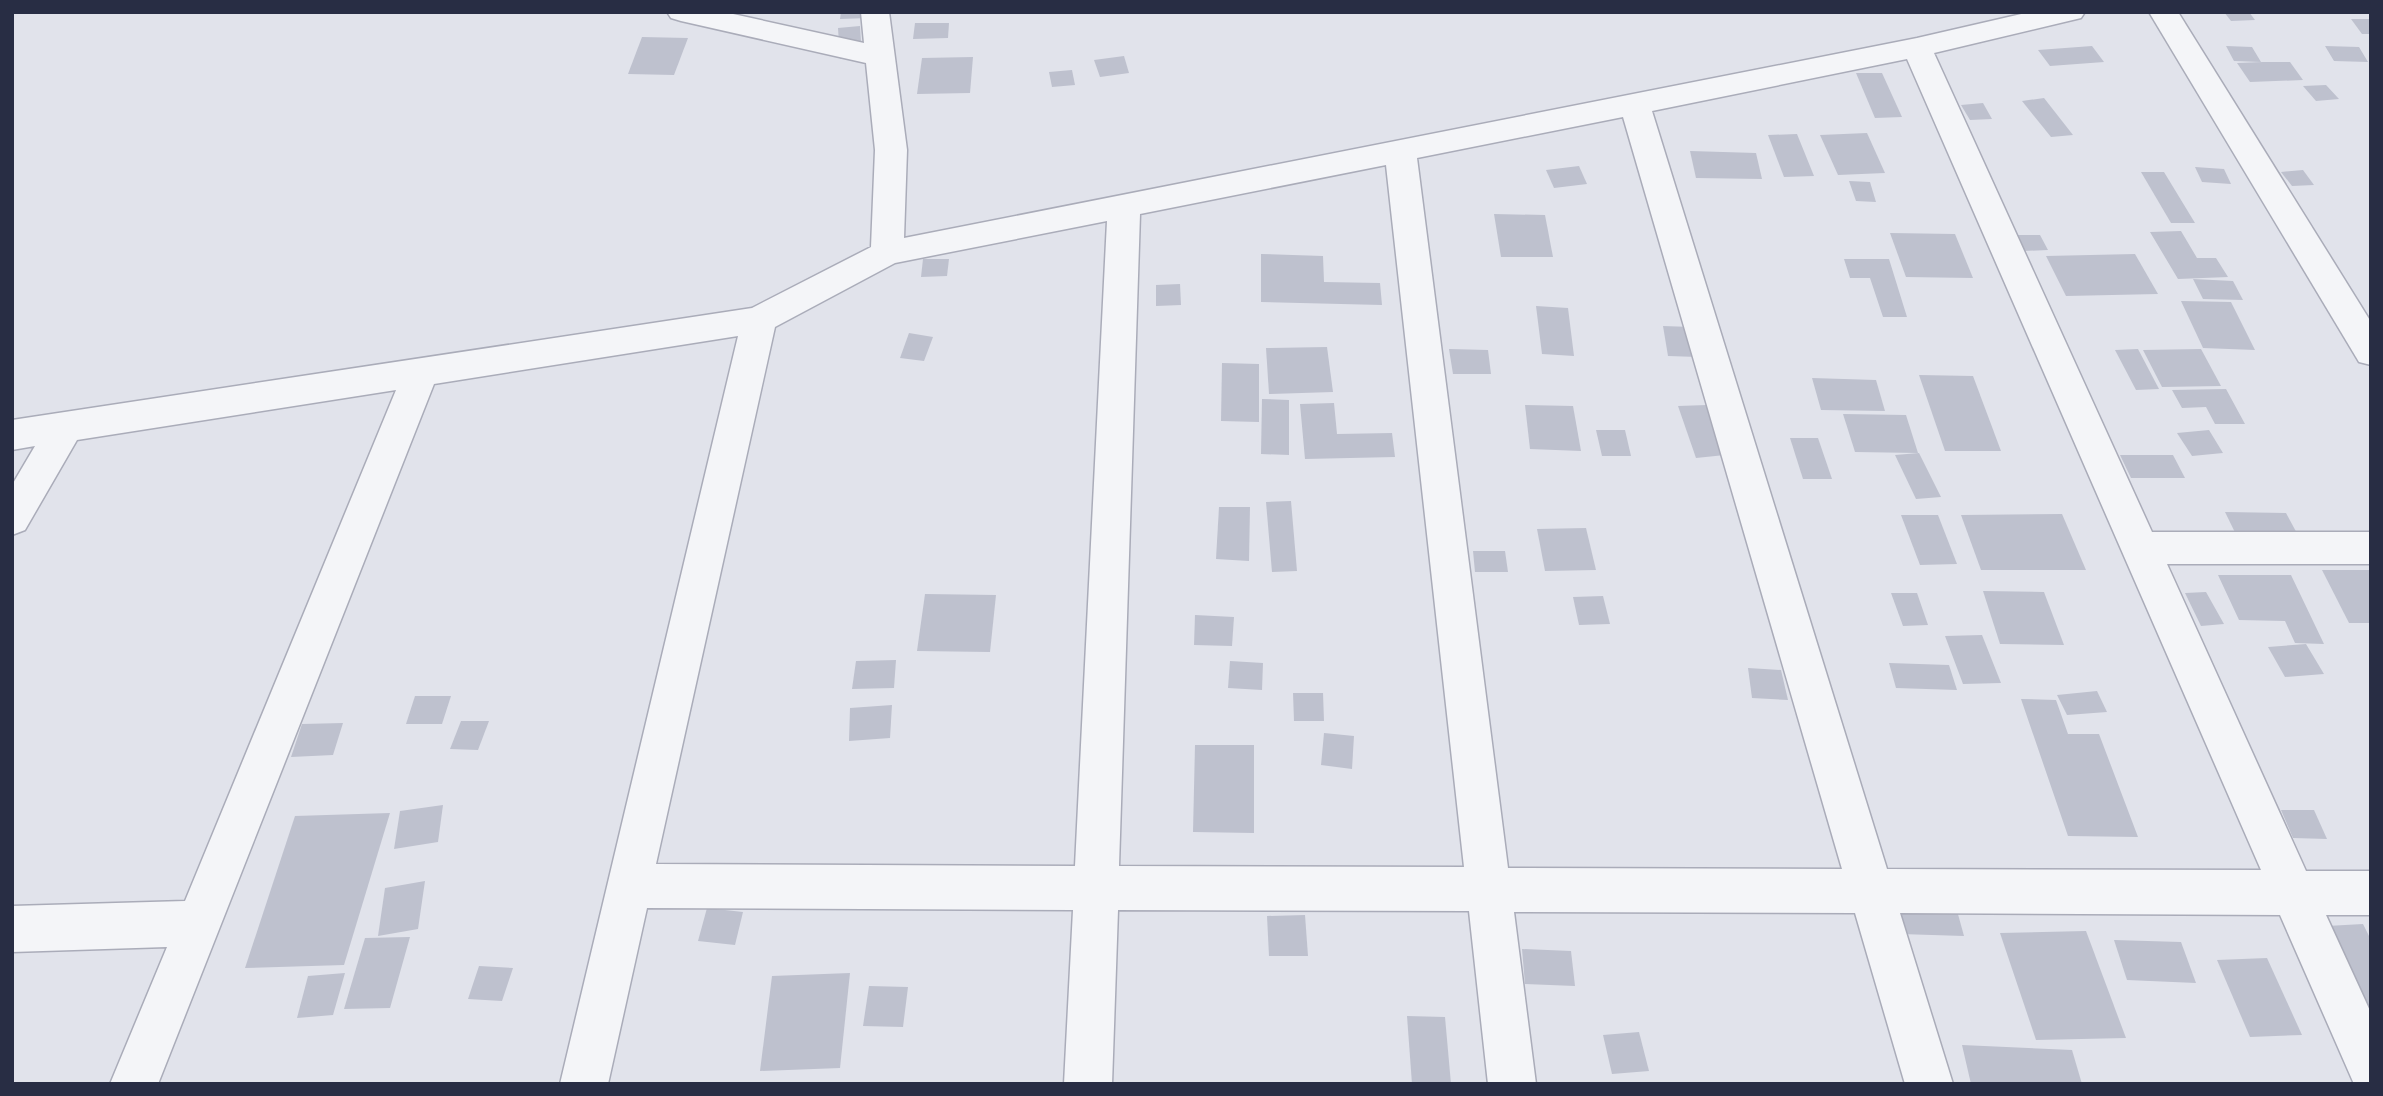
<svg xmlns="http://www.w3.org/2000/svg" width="2383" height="1096" font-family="Signika,sans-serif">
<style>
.building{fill:#bec1ce}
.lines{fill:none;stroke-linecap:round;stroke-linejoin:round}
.minor-casing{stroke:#aaacb9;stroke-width:3}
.minor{fill:#f4f5f8;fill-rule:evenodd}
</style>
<rect width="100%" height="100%" fill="#e1e3eb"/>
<g class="building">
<path d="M 841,12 L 869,12 L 868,18 L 840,19 Z"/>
<path d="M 2224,12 L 2249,12 L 2255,20 L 2231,21 Z"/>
<path d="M 2351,19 L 2371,19 L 2371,34 L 2362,34 Z"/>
<path d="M 915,23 L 949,23 L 948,38 L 913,39 Z"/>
<path d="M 860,26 L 862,57 L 840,59 L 838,28 Z"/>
<path d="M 642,37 L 688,38 L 674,75 L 628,74 Z"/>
<path d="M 2092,46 L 2104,62 L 2050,66 L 2038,50 Z"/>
<path d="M 2226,46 L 2252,47 L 2261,62 L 2234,61 Z"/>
<path d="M 2325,46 L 2359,47 L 2368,62 L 2334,61 Z"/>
<path d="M 1124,56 L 1129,73 L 1100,77 L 1094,60 Z"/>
<path d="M 973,57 L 970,93 L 917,94 L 922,58 Z"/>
<path d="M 2263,62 L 2290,62 L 2303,80 L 2250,82 L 2237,63 Z"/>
<path d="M 1072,70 L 1075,85 L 1052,87 L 1049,72 Z"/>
<path d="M 1856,73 L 1882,73 L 1902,117 L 1875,118 Z"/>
<path d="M 2326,85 L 2339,99 L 2316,101 L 2303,86 Z"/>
<path d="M 2044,98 L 2073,135 L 2051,137 L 2022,101 Z"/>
<path d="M 1983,103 L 1992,119 L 1970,120 L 1961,105 Z"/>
<path d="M 1867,133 L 1885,173 L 1838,175 L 1820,135 Z"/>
<path d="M 1797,134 L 1814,176 L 1784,177 L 1768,135 Z"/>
<path d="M 1690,151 L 1756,153 L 1762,179 L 1696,178 Z"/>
<path d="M 1579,166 L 1587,184 L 1554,188 L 1546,170 Z"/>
<path d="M 2195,167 L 2224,169 L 2231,184 L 2202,182 Z"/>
<path d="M 2303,170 L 2314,185 L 2292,186 L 2281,172 Z"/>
<path d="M 2141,172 L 2164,172 L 2195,223 L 2171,223 Z"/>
<path d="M 1849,181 L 1870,182 L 1876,202 L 1856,201 Z"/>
<path d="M 1494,214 L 1545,215 L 1553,257 L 1501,257 Z"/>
<path d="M 2181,231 L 2197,258 L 2216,258 L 2228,277 L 2178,279 L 2150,232 Z"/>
<path d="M 1890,233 L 1955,234 L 1973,278 L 1906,277 Z"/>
<path d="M 2015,235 L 2040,235 L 2048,250 L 2023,251 Z"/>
<path d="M 1261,254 L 1323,256 L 1324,282 L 1380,283 L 1382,305 L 1261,302 Z"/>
<path d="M 2135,254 L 2158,294 L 2066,296 L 2046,256 Z"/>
<path d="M 923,259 L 949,259 L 947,276 L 921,277 Z"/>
<path d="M 1844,259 L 1889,259 L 1907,317 L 1883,317 L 1870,278 L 1850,278 Z"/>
<path d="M 2193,279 L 2233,281 L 2243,300 L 2203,299 Z"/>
<path d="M 1180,284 L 1181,305 L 1156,306 L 1156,285 Z"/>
<path d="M 2181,301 L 2231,302 L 2255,350 L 2203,348 Z"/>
<path d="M 1536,306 L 1568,308 L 1574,356 L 1542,354 Z"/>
<path d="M 1663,326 L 1691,327 L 1698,357 L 1668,356 Z"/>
<path d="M 909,333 L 933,337 L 924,361 L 900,358 Z"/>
<path d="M 1327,347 L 1333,392 L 1269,394 L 1266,348 Z"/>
<path d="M 1449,349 L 1488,350 L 1491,374 L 1453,374 Z"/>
<path d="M 2138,349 L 2159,389 L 2136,390 L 2115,350 Z"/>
<path d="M 2201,349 L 2221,386 L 2162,387 L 2143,350 Z"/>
<path d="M 1222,363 L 1259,364 L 1259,422 L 1221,421 Z"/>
<path d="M 1919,375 L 1973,376 L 2001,451 L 1945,451 Z"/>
<path d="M 1812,378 L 1876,380 L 1885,411 L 1821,410 Z"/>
<path d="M 2226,389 L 2245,424 L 2215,424 L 2206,407 L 2182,408 L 2172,390 Z"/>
<path d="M 1262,399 L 1289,400 L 1289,455 L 1261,454 Z"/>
<path d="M 1334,403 L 1337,434 L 1392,433 L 1395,457 L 1305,459 L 1300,404 Z"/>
<path d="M 1525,405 L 1573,406 L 1581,451 L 1530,449 Z"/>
<path d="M 1707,405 L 1725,455 L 1696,458 L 1678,406 Z"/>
<path d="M 1843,414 L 1906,415 L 1918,453 L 1855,452 Z"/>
<path d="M 1596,430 L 1625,430 L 1631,456 L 1602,456 Z"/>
<path d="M 2209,430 L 2223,453 L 2192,456 L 2177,433 Z"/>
<path d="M 1790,438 L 1818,438 L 1832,479 L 1803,479 Z"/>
<path d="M 1919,453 L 1941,497 L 1916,499 L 1895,455 Z"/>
<path d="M 2120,455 L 2173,455 L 2185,478 L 2131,478 Z"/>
<path d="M 1291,501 L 1297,571 L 1272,572 L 1266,502 Z"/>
<path d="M 1219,507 L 1250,507 L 1249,561 L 1216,559 Z"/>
<path d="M 2225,512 L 2286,513 L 2313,563 L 2250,563 Z"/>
<path d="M 2062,514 L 2086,570 L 1981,570 L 1961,515 Z"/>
<path d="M 1901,515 L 1938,515 L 1957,564 L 1920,565 Z"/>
<path d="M 1586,528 L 1596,570 L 1545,571 L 1537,529 Z"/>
<path d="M 1473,551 L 1505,551 L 1508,572 L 1475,572 Z"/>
<path d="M 2322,570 L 2371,570 L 2371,623 L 2349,623 Z"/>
<path d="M 2218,575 L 2291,575 L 2324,644 L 2295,643 L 2285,621 L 2239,620 Z"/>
<path d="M 1983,591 L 2044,592 L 2064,645 L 2000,644 Z"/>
<path d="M 2206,592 L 2224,624 L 2201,626 L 2185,593 Z"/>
<path d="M 1891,593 L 1917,593 L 1928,625 L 1903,626 Z"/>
<path d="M 925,594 L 996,595 L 990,652 L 917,651 Z"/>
<path d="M 1603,596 L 1610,624 L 1579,625 L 1573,597 Z"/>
<path d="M 1195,615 L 1234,617 L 1232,646 L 1194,645 Z"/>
<path d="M 1982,635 L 2001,683 L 1963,684 L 1945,636 Z"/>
<path d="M 2306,644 L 2324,674 L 2285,677 L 2268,647 Z"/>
<path d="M 896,660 L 894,688 L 852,689 L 856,661 Z"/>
<path d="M 1230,661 L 1263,663 L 1262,690 L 1228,688 Z"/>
<path d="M 1889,663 L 1949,665 L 1957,690 L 1896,688 Z"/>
<path d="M 1748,668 L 1781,670 L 1788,700 L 1752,698 Z"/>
<path d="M 2097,691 L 2107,712 L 2067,715 L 2057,695 Z"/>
<path d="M 1293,693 L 1323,693 L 1324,721 L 1294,721 Z"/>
<path d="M 415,696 L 451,696 L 442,724 L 406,724 Z"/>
<path d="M 2021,699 L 2056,700 L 2068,734 L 2099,734 L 2138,837 L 2068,836 Z"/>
<path d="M 892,705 L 890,738 L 849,741 L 850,708 Z"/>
<path d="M 461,721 L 489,721 L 478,750 L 450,749 Z"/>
<path d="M 343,723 L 333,755 L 291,757 L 302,724 Z"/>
<path d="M 1324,733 L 1354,736 L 1352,769 L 1321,765 Z"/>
<path d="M 1195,745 L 1254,745 L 1254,833 L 1193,832 Z"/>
<path d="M 443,805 L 438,842 L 394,849 L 400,811 Z"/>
<path d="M 2281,810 L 2314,810 L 2327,839 L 2293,838 Z"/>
<path d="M 390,813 L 344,965 L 245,968 L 295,816 Z"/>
<path d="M 425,881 L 418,929 L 378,936 L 385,888 Z"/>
<path d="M 1893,906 L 1956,907 L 1964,936 L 1900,934 Z"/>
<path d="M 707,908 L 743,912 L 735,945 L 698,941 Z"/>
<path d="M 1305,915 L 1308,956 L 1269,956 L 1267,916 Z"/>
<path d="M 2363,924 L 2371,940 L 2371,1013 L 2327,926 Z"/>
<path d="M 2086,931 L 2126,1038 L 2036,1040 L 2000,933 Z"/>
<path d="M 410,937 L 390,1008 L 344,1009 L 365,938 Z"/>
<path d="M 2114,940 L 2181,942 L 2196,983 L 2127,980 Z"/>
<path d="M 1522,949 L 1571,951 L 1575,986 L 1525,984 Z"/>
<path d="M 2267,958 L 2302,1035 L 2250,1037 L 2217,960 Z"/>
<path d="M 479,966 L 513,968 L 502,1001 L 468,999 Z"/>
<path d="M 345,973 L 333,1015 L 297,1018 L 308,976 Z"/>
<path d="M 850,973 L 840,1068 L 760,1071 L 772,976 Z"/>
<path d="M 869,986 L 908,987 L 903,1027 L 863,1026 Z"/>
<path d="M 1407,1016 L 1445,1017 L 1451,1084 L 1412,1084 Z"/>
<path d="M 1639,1032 L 1649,1071 L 1612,1074 L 1603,1035 Z"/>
<path d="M 1962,1045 L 2072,1050 L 2082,1084 L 1971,1084 Z"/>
</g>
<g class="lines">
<g class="minor-casing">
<g id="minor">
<path d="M 667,12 L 724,12 L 864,43 L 861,12 L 889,12 L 907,150 L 904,238 L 1917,38 L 2030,12 L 2085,12 L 2081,18 L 1934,53 L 2152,532 L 2371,532 L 2371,564 L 2167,564 L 2306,871 L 2371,871 L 2371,915 L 2326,915 L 2371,1013 L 2371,1084 L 2354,1084 L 2280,915 L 1900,913 L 1953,1084 L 1905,1084 L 1855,913 L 1514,912 L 1536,1084 L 1488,1084 L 1469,911 L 1118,910 L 1112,1084 L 1064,1084 L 1073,910 L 647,908 L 608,1084 L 560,1084 L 738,336 L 434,384 L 158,1084 L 110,1084 L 167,947 L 12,952 L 12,906 L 185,901 L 396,390 L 77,440 L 25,530 L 12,535 L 12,485 L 35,446 L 12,450 L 12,420 L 752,308 L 871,247 L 875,150 L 866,63 L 681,21 L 671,18 ZM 1907,59 L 2261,870 L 1887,869 L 1652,111 ZM 1623,117 L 1842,869 L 1508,868 L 1417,158 ZM 1386,165 L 1464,867 L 1119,866 L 1140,214 ZM 1107,221 L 1075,866 L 656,864 L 775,327 L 895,263 Z"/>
<path d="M 2149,12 L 2178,12 L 2371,322 L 2371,365 L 2359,362 Z"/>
</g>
</g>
<use href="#minor" class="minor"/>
</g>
<rect width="2383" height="1096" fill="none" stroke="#282d44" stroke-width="28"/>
</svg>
